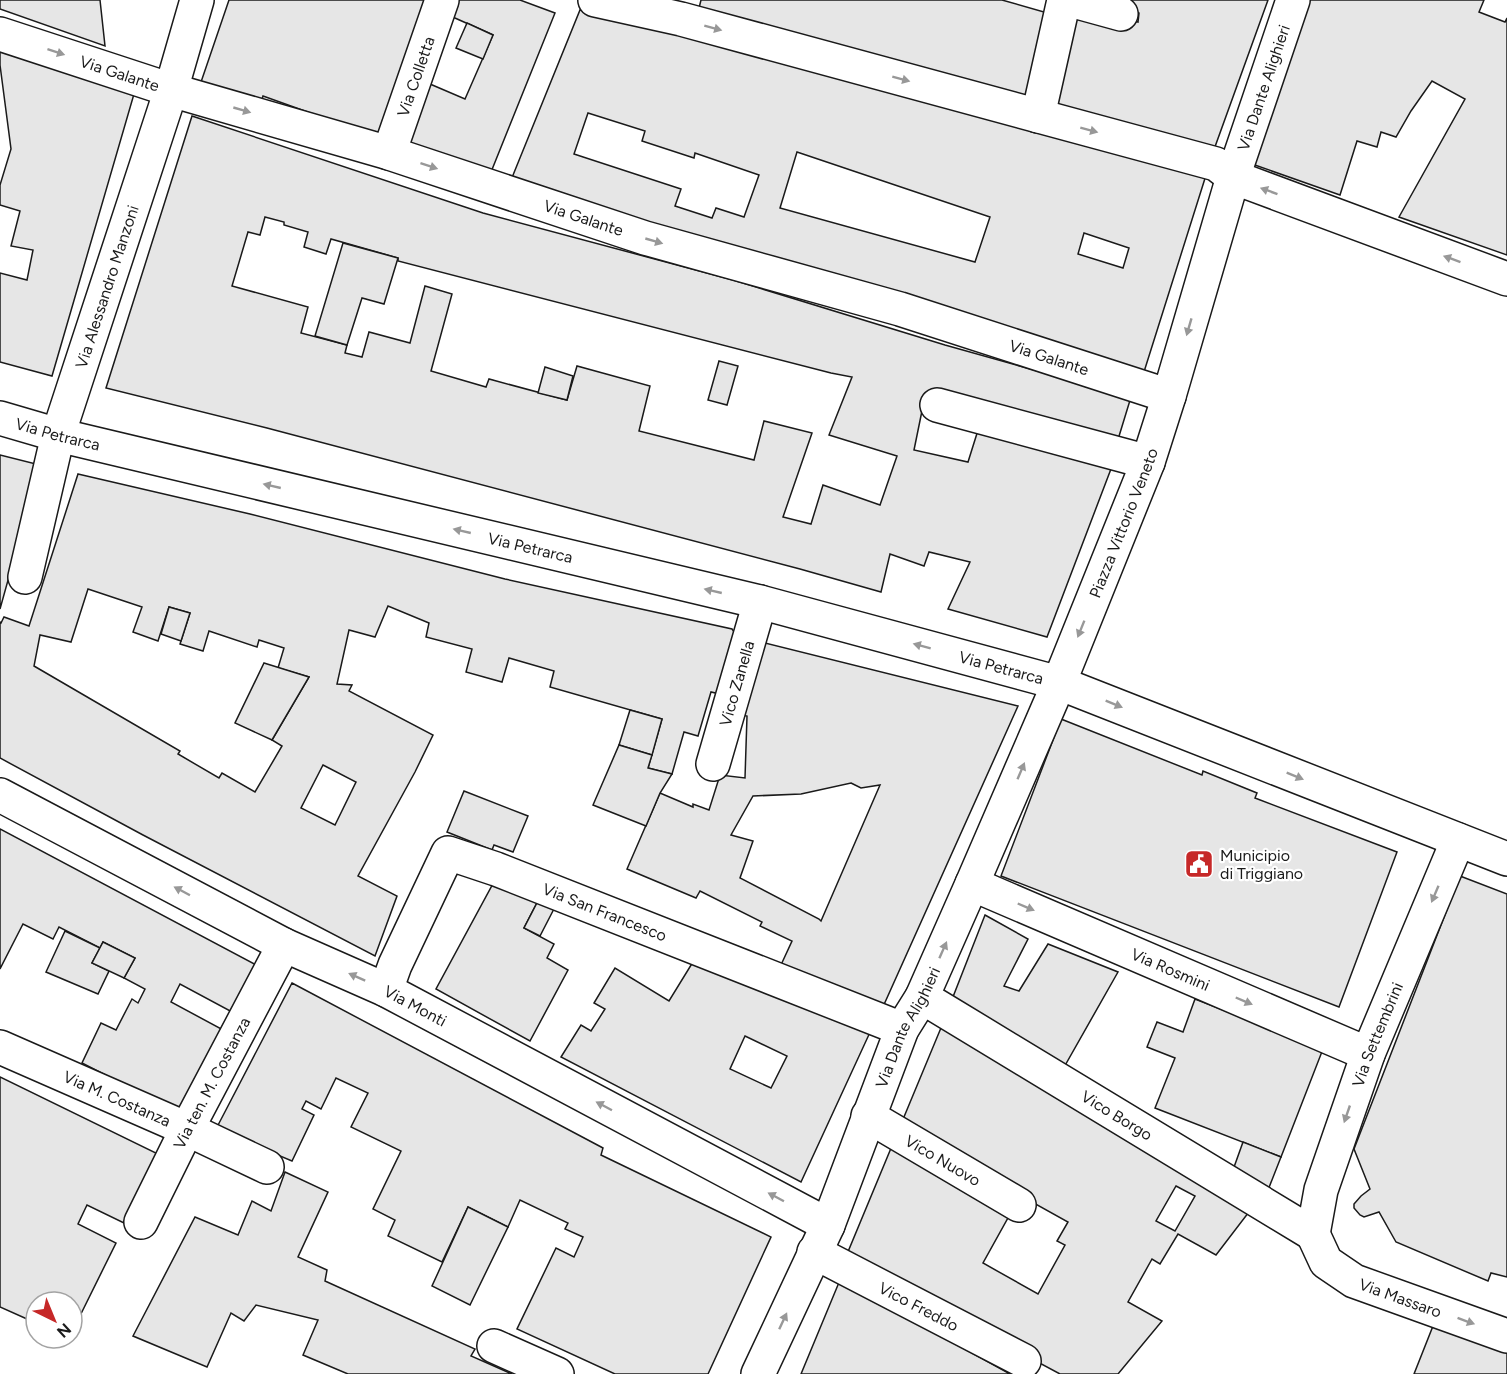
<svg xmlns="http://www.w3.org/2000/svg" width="1507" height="1374" font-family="Figtree,sans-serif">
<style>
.building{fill:#e6e6e6;stroke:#1a1a1a;stroke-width:1.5;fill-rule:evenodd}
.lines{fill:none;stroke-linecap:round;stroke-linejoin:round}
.minor-casing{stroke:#1a1a1a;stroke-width:36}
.minor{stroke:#fff;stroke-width:33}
.oneway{fill:#989898}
.labels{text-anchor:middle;stroke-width:4.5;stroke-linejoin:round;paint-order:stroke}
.street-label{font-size:16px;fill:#1a1a1a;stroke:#fff}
.poi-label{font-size:16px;fill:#1a1a1a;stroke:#fff;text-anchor:start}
</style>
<rect width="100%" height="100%" fill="#fff"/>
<g class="building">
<path d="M 0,0 L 100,0 L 105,46 L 0,9 Z"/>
<path d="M 229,0 L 520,0 L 555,13 L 489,177 L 263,96 L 260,105 L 200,85 ZM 437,10 L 493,35 L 465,99 L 409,75 Z"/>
<path d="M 701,0 L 1002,0 L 1051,14 L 1031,97 L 699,8 Z"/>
<path d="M 1088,0 L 1268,0 L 1212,155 L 1050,110 L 1075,7 L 1138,22 L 1139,13 Z"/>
<path d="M 1310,0 L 1484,0 L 1479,12 L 1505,22 L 1507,18 L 1507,255 L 1399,217 L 1465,99 L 1432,81 L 1411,111 L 1396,137 L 1381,132 L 1377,147 L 1357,141 L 1340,195 L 1252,164 Z"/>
<path d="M 580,10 L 975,110 L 1207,172 L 1143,375 L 509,185 ZM 588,113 L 645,131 L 642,141 L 694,158 L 695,153 L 759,175 L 744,217 L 716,208 L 712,218 L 675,206 L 681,189 L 574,154 ZM 797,152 L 990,217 L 975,262 L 780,208 ZM 1084,233 L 1129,248 L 1123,268 L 1078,254 Z"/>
<path d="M 467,23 L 493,35 L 483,59 L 456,48 Z"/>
<path d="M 0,45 L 134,94 L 52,376 L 0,362 L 0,273 L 27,280 L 33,250 L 11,246 L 20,211 L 0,205 L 0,185 L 11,149 L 0,65 Z"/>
<path d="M 192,116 L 483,213 L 733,280 L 945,345 L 1131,397 L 1116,446 L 924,401 L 914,450 L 968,462 L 979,427 L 1114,461 L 1047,637 L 948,609 L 970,562 L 929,552 L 924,566 L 890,554 L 881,592 L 800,569 L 267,428 L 106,388 ZM 265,217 L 284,222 L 284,225 L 308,232 L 304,247 L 326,254 L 331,239 L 398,258 L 398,261 L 831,373 L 852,377 L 829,435 L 897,456 L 880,505 L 823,485 L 811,524 L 783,517 L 812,433 L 764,421 L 754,460 L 639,431 L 650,386 L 577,366 L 567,400 L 489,379 L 486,387 L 431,371 L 452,294 L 425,286 L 410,343 L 369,332 L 362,357 L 345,353 L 347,345 L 301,333 L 308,307 L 232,286 L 248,232 L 260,235 Z"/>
<path d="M 343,243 L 398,258 L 384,304 L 362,298 L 347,345 L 315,336 Z"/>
<path d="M 719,361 L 738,366 L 727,405 L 708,400 Z"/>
<path d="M 545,367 L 573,376 L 567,400 L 538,393 Z"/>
<path d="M 0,455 L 40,465 L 0,609 Z"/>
<path d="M 78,474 L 250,514 L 505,579 L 732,629 L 740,640 L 724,695 L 711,692 L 698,736 L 684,732 L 672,774 L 648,768 L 662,719 L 550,687 L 554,671 L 509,658 L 502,682 L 466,672 L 472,649 L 426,637 L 429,623 L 388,606 L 375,637 L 349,630 L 337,684 L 352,685 L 349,691 L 433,735 L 415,772 L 358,876 L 397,896 L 375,956 L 143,835 L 0,758 L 0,622 L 1,623 L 4,617 L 29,626 ZM 88,589 L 142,607 L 133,632 L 158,641 L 169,607 L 190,613 L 180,644 L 203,651 L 209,631 L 257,647 L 259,640 L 284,648 L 278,668 L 309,677 L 272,740 L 282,746 L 255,792 L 222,773 L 219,778 L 178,754 L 180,751 L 34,666 L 40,635 L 71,642 ZM 323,765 L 356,782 L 335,825 L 301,808 Z"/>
<path d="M 169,607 L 190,613 L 181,641 L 161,634 Z"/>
<path d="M 761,642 L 1018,706 L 882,1009 L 780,967 L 792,941 L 760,926 L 762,922 L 700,891 L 696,898 L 627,869 L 660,793 L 693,807 L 693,804 L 709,810 L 720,775 L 745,778 L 747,716 L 737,714 ZM 851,783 L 861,788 L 880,785 L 821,921 L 819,919 L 740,878 L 753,841 L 731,835 L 753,796 L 801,794 Z"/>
<path d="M 264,663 L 309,677 L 272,740 L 235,723 Z"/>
<path d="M 630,710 L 662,719 L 652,755 L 619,745 Z"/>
<path d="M 1061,719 L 1202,775 L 1203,771 L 1257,793 L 1255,798 L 1397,852 L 1339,1007 L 1001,876 Z"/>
<path d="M 619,745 L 652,755 L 648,768 L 672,774 L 660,793 L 646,826 L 593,805 Z"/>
<path d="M 464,791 L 528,816 L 513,852 L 494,845 L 492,850 L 447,832 Z"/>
<path d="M 0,829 L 258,966 L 232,1012 L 180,984 L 171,1002 L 227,1032 L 183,1115 L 82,1063 L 101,1023 L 116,1030 L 132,999 L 138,1003 L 145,989 L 124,978 L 135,958 L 103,942 L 100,948 L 59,927 L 53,939 L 23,924 L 0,969 Z"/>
<path d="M 1460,876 L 1507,894 L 1507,1277 L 1491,1273 L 1488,1281 L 1396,1242 L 1379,1212 L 1364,1217 L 1360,1215 L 1354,1208 L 1354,1204 L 1361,1196 L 1370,1189 L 1354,1149 Z"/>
<path d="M 495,880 L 540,897 L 524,928 L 554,944 L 547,958 L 568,970 L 530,1041 L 436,989 Z"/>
<path d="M 540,897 L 557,903 L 540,936 L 524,928 Z"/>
<path d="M 985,915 L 1028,939 L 1004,986 L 1019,991 L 1048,944 L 1118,972 L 1063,1069 L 951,1002 Z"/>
<path d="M 65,931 L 100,948 L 92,963 L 109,971 L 98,994 L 46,972 Z"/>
<path d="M 103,942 L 135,958 L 124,978 L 92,963 Z"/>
<path d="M 696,957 L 872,1028 L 801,1182 L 561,1057 L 581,1025 L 591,1031 L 605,1009 L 594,1003 L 615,968 L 669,1001 ZM 745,1036 L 787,1056 L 771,1088 L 730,1069 Z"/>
<path d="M 292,983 L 603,1148 L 601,1155 L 771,1237 L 708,1374 L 615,1374 L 517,1329 L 556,1248 L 574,1257 L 583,1237 L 565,1229 L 568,1223 L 520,1200 L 508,1227 L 468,1207 L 442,1262 L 388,1236 L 395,1220 L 373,1209 L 401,1151 L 351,1127 L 368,1093 L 336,1078 L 321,1109 L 306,1101 L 302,1109 L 314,1115 L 292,1161 L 216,1129 Z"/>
<path d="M 1195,999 L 1323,1049 L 1281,1157 L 1155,1108 L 1175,1058 L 1147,1047 L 1157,1022 L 1183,1032 Z"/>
<path d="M 943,1023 L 1252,1208 L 1216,1255 L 1178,1234 L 1160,1264 L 1152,1259 L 1128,1302 L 1162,1321 L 1118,1374 L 1060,1374 L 845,1259 ZM 949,1154 L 967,1166 L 1068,1222 L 1057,1241 L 1065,1245 L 1038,1294 L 983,1263 L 1009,1216 L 937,1176 ZM 1176,1186 L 1195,1196 L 1175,1231 L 1156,1221 Z"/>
<path d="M 0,1077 L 158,1154 L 124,1223 L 87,1205 L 78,1224 L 116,1243 L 72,1332 L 72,1302 L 36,1302 L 36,1323 L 0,1307 Z"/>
<path d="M 1243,1142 L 1281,1157 L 1268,1190 L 1233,1170 Z"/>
<path d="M 285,1172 L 328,1192 L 298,1257 L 327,1270 L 325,1281 L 475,1349 L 471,1356 L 512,1374 L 348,1374 L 303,1355 L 318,1320 L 256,1305 L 244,1321 L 231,1313 L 207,1367 L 133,1336 L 195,1217 L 238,1235 L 252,1201 L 271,1211 Z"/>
<path d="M 468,1207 L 508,1227 L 470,1305 L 432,1286 Z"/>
<path d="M 840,1280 L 1010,1374 L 801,1374 Z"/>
<path d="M 1433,1326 L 1507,1353 L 1507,1374 L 1414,1374 Z"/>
</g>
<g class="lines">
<g class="minor-casing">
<g id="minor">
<path id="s1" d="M 595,0 L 681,19 L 1216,164 L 1233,177 L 1293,0"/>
<path d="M 1070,0 L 1121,14"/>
<path id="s2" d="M 0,34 L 171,90 L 389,153 L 645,238 L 900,309 L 1169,396"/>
<path d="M 1038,116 L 1064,0"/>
<path id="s3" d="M 389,153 L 442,0"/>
<path d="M 937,405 L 1148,462"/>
<path id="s4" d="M 0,418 L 58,435 L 760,602 L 1059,683 L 1507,859"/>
<path id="s5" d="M 25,577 L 58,435 L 171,90 L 197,0"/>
<path id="s6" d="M 713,764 L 760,602"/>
<path id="s7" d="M 0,795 L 284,945 L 386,990 L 828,1225"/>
<path id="s8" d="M 972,884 L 1368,1054"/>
<path id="s9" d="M 386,990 L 395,965 L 448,853 L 496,869 L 902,1029"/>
<path id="s10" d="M 922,997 L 1313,1234"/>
<path id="s11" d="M 0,1047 L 187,1129 L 267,1167"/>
<path id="s12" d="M 868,1116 L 1019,1205"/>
<path id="s13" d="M 141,1222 L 187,1129 L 284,945"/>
<path id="s14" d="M 1313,1234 L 1321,1190 L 1368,1054 L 1458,840"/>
<path id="s15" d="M 1313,1234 L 1326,1262 L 1354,1281 L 1507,1336"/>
<path id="s16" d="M 814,1252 L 1024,1361"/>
<path d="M 494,1346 L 557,1374"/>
<path id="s17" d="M 758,1374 L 828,1225 L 902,1029 L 922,997 L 972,884 L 1059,683 L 1148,462 L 1169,396 L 1233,177 L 1507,279"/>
</g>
</g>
<use href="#minor" class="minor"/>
</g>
<defs><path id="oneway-solid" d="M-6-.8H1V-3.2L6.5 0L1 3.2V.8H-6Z" transform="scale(1.5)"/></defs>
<g class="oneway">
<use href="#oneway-solid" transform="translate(713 28) rotate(15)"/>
<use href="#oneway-solid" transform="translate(56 52) rotate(18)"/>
<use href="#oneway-solid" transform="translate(901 79) rotate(15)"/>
<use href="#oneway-solid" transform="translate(242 110) rotate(16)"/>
<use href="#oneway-solid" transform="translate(1089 130) rotate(15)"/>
<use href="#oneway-solid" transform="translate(429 166) rotate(18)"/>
<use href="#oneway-solid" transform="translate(1269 191) rotate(-160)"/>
<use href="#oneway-solid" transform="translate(654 241) rotate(16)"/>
<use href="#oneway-solid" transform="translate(1452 259) rotate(-160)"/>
<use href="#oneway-solid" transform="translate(1189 327) rotate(106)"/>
<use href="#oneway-solid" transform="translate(272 486) rotate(-167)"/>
<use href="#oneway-solid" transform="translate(462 531) rotate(-167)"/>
<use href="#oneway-solid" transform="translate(713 591) rotate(-167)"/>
<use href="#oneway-solid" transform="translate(1081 629) rotate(112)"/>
<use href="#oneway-solid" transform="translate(922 646) rotate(-165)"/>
<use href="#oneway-solid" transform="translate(1114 704) rotate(22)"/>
<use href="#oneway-solid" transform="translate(1021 771) rotate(-67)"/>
<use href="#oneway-solid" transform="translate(1295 776) rotate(22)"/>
<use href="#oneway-solid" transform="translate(182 891) rotate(-152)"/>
<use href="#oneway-solid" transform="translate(1435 894) rotate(113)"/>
<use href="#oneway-solid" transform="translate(1026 907) rotate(23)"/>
<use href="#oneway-solid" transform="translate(943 950) rotate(-66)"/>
<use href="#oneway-solid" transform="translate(357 977) rotate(-156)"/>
<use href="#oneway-solid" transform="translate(1244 1001) rotate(23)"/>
<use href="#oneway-solid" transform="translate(604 1106) rotate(-152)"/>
<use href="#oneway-solid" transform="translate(1347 1114) rotate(109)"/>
<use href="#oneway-solid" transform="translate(776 1197) rotate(-152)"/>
<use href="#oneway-solid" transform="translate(783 1321) rotate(-65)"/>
<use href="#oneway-solid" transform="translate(1466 1321) rotate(20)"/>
</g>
<defs>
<g id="civic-square" transform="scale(1.5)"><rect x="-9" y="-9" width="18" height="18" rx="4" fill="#c62828" stroke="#fff"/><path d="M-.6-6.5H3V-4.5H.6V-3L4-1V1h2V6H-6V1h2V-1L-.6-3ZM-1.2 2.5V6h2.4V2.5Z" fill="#fff"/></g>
</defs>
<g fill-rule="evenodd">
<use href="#civic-square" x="1199" y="864"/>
</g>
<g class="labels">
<g class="street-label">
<text dy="6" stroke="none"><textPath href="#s2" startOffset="126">Via Galante</textPath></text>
<text dy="6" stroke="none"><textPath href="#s3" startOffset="81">Via Colletta</textPath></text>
<text dy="6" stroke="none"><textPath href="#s1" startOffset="758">Via Dante Alighieri</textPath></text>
<text dy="6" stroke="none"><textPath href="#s2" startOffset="612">Via Galante</textPath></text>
<text dy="6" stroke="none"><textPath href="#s5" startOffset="302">Via Alessandro Manzoni</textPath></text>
<text dy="6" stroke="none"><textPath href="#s2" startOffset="1098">Via Galante</textPath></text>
<text dy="6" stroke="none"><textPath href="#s4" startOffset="60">Via Petrarca</textPath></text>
<text dy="6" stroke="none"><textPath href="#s17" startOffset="927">Piazza Vittorio Veneto</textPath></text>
<text dy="6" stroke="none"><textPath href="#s4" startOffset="546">Via Petrarca</textPath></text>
<text dy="6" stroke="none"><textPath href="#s4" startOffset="1032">Via Petrarca</textPath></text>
<text dy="6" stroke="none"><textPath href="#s6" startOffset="84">Vico Zanella</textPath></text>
<text dy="6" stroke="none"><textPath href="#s9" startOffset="318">Via San Francesco</textPath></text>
<text dy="6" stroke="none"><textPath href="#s8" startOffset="216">Via Rosmini</textPath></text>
<text dy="6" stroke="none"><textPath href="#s7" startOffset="466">Via Monti</textPath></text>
<text dy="6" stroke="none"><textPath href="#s17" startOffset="378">Via Dante Alighieri</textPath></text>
<text dy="6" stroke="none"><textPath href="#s14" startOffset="210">Via Settembrini</textPath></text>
<text dy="6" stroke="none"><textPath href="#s13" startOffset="156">Via ten. M. Costanza</textPath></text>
<text dy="6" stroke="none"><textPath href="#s11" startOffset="128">Via M. Costanza</textPath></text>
<text dy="6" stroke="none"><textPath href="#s10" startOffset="228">Vico Borgo</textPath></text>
<text dy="6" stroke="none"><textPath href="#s12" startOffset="87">Vico Nuovo</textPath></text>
<text dy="6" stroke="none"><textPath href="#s15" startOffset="114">Via Massaro</textPath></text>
<text dy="6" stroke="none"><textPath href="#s16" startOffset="118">Vico Freddo</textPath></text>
</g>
<g class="poi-label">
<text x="1220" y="861">Municipio<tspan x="1220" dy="18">di Triggiano</tspan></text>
</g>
</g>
<g transform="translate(54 1320) rotate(137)"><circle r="28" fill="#ffffff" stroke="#a3a3a3" stroke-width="1.5"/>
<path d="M0-4.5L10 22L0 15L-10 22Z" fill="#c62828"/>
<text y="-9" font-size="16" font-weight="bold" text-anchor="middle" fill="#1a1a1a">N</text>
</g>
</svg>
